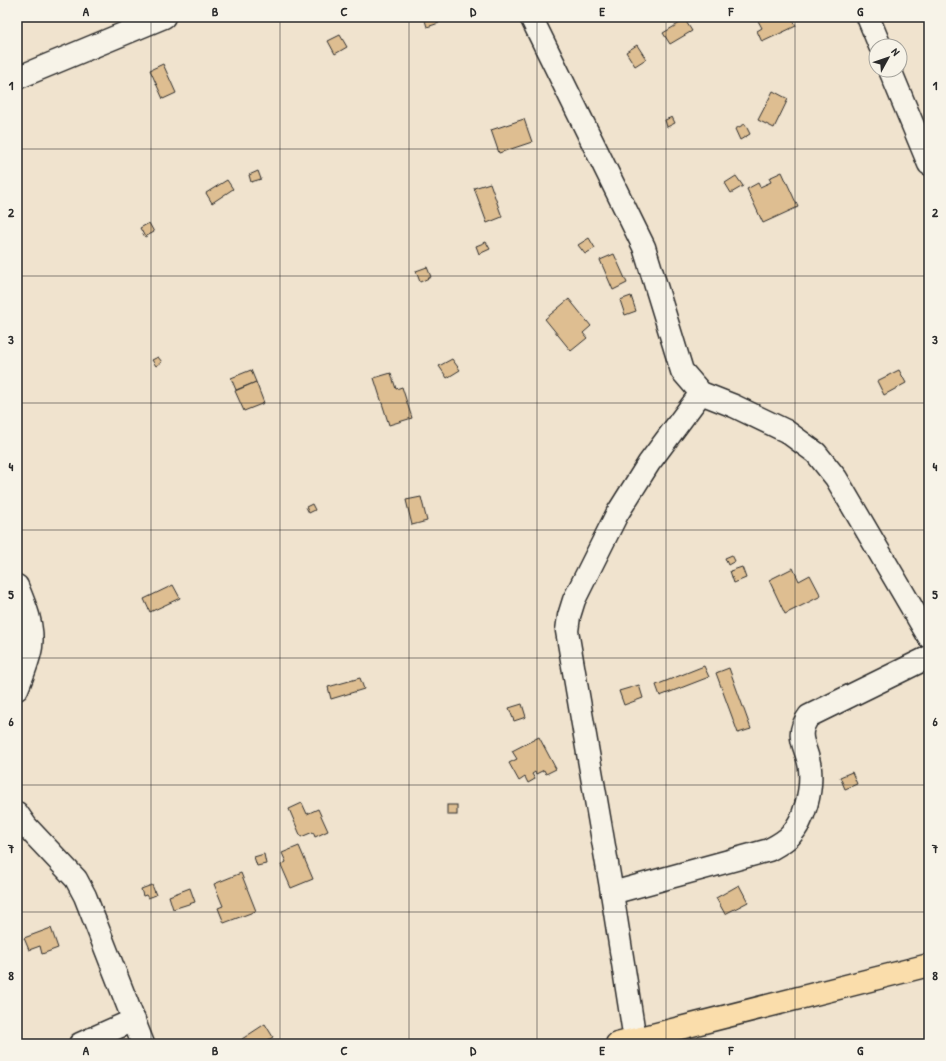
<svg xmlns="http://www.w3.org/2000/svg" width="946" height="1061" font-family="'Patrick Hand',sans-serif">
<style>
.building{fill:#debe91;stroke:#2b2b2b}
.lines{fill:none;stroke-linecap:round;stroke-linejoin:round}
.minor-casing{stroke:#2b2b2b;stroke-width:25}
.major-casing{stroke:#2b2b2b;stroke-width:25}
.minor{stroke:#f7f3e8;stroke-width:22}
.major{stroke:#faddab;stroke-width:22}
.grid{fill:none;stroke:#2b2b2b;stroke-width:1;stroke-opacity:0.55}
.neatline{fill:none;stroke:#2b2b2b;stroke-width:1.5}
.grid-label{font-size:13px;text-anchor:middle;font-weight:bold;fill:#2b2b2b}
</style>
<rect width="100%" height="100%" fill="#f0e3ce"/>
<filter id="ink" filterUnits="userSpaceOnUse"><feTurbulence type="fractalNoise" baseFrequency=".025" numOctaves="2"/><feDisplacementMap in="SourceGraphic" scale="8" xChannelSelector="R" yChannelSelector="G"/><feConvolveMatrix kernelMatrix="1 2 1 2 8 2 1 2 1" color-interpolation-filters="sRGB"/></filter>
<g filter="url(#ink)">
<g class="building">
<path d="M 424,17 L 437,17 L 439,23 L 427,27 Z"/>
<path d="M 756,17 L 792,17 L 796,26 L 762,42 L 757,31 L 762,28 Z"/>
<path d="M 685,20 L 692,31 L 670,44 L 663,33 Z"/>
<path d="M 340,35 L 347,47 L 335,54 L 328,41 Z"/>
<path d="M 637,45 L 646,59 L 635,66 L 626,52 Z"/>
<path d="M 163,64 L 176,93 L 163,99 L 150,70 Z"/>
<path d="M 773,91 L 788,99 L 774,128 L 758,120 Z"/>
<path d="M 672,117 L 675,123 L 667,127 L 665,120 Z"/>
<path d="M 524,119 L 532,142 L 499,153 L 491,130 Z"/>
<path d="M 745,124 L 750,134 L 740,140 L 735,129 Z"/>
<path d="M 258,171 L 261,179 L 251,182 L 249,175 Z"/>
<path d="M 782,172 L 798,207 L 763,223 L 747,189 L 758,183 L 760,187 L 771,182 L 769,178 Z"/>
<path d="M 736,176 L 743,186 L 731,193 L 725,183 Z"/>
<path d="M 227,180 L 233,189 L 212,203 L 206,193 Z"/>
<path d="M 490,183 L 502,217 L 487,223 L 474,188 Z"/>
<path d="M 149,223 L 154,232 L 145,237 L 140,228 Z"/>
<path d="M 589,238 L 595,248 L 585,254 L 578,245 Z"/>
<path d="M 486,242 L 490,249 L 479,254 L 476,246 Z"/>
<path d="M 614,254 L 627,283 L 613,290 L 600,260 Z"/>
<path d="M 427,267 L 431,277 L 420,282 L 416,271 Z"/>
<path d="M 631,296 L 636,311 L 625,315 L 620,300 Z"/>
<path d="M 569,299 L 591,326 L 583,333 L 587,338 L 571,351 L 545,319 Z"/>
<path d="M 158,357 L 162,362 L 156,366 L 152,360 Z"/>
<path d="M 452,359 L 460,370 L 447,378 L 439,366 Z"/>
<path d="M 251,370 L 256,382 L 236,390 L 231,378 Z"/>
<path d="M 899,370 L 906,383 L 884,395 L 877,381 Z"/>
<path d="M 391,373 L 396,389 L 402,387 L 412,418 L 389,425 L 374,378 Z"/>
<path d="M 256,382 L 264,403 L 244,411 L 235,391 Z"/>
<path d="M 421,497 L 427,521 L 412,525 L 406,500 Z"/>
<path d="M 312,504 L 315,510 L 309,513 L 306,507 Z"/>
<path d="M 732,555 L 735,561 L 728,565 L 725,558 Z"/>
<path d="M 742,567 L 746,578 L 734,583 L 730,571 Z"/>
<path d="M 793,568 L 799,581 L 810,575 L 821,596 L 785,614 L 769,580 Z"/>
<path d="M 173,585 L 180,598 L 150,612 L 144,599 Z"/>
<path d="M 704,666 L 709,677 L 660,696 L 656,685 Z"/>
<path d="M 729,668 L 751,729 L 738,733 L 716,673 Z"/>
<path d="M 360,678 L 364,689 L 331,699 L 328,687 Z"/>
<path d="M 639,685 L 643,698 L 624,705 L 619,691 Z"/>
<path d="M 522,704 L 526,717 L 514,721 L 509,708 Z"/>
<path d="M 539,737 L 556,769 L 546,774 L 544,770 L 536,774 L 535,772 L 532,774 L 535,779 L 528,783 L 525,777 L 519,781 L 509,763 L 517,759 L 512,751 Z"/>
<path d="M 852,772 L 857,784 L 845,789 L 840,777 Z"/>
<path d="M 302,803 L 307,814 L 318,809 L 328,831 L 315,837 L 313,832 L 301,837 L 289,809 Z"/>
<rect x="447" y="805" width="10" height="10"/>
<path d="M 299,846 L 313,879 L 291,888 L 281,865 L 286,862 L 282,853 Z"/>
<path d="M 264,854 L 266,864 L 257,866 L 254,857 Z"/>
<path d="M 241,873 L 256,911 L 224,923 L 218,908 L 223,906 L 214,884 Z"/>
<path d="M 152,885 L 156,895 L 148,898 L 146,895 L 143,896 L 141,889 Z"/>
<path d="M 739,885 L 748,902 L 725,914 L 716,898 Z"/>
<path d="M 190,888 L 195,902 L 173,909 L 169,896 Z"/>
<path d="M 51,928 L 58,948 L 42,954 L 40,946 L 29,950 L 24,938 Z"/>
<path d="M 265,1024 L 273,1037 L 262,1044 L 245,1044 L 242,1039 Z"/>
</g>
<g class="lines">
<g class="minor-casing">
<g id="minor">
<path d="M 531,17 L 644,247 L 682,371 L 701,393 L 734,406 L 786,431 L 816,453 L 836,478 L 929,637"/>
<path d="M 868,17 L 880,46"/>
<path d="M 890,70 L 929,164"/>
<path d="M 17,78 L 164,17"/>
<path d="M 17,586 C 25,605 34,626 31,647 C 29,659 22,677 17,689"/>
<path d="M 17,813 L 26,826 L 76,879 L 85,896 L 143,1044"/>
<path d="M 612,893 L 769,850 C 776,846 784,842 790,836 C 805,820 812,790 810,769 C 808,747 793,737 809,716 L 929,657"/>
<path d="M 635,1040 L 612,893 L 567,631 L 569,616 L 574,600 L 617,514 L 649,463 L 701,393"/>
<path d="M 80,1044 L 134,1020"/>
</g>
</g>
<g class="major-casing">
<path id="major" d="M 617,1044 L 929,965"/>
</g>
<use href="#minor" class="minor"/>
<use href="#major" class="major"/>
</g>
</g>
<path class="grid" d="M 151,17 L 151,1044M 280,17 L 280,1044M 409,17 L 409,1044M 537,17 L 537,1044M 666,17 L 666,1044M 795,17 L 795,1044M 17,149 L 929,149M 17,276 L 929,276M 17,403 L 929,403M 17,530 L 929,530M 17,658 L 929,658M 17,785 L 929,785M 17,912 L 929,912"/>
<rect width="946" height="1061" fill="none" stroke="#f7f3e8" stroke-width="44"/>
<g transform="translate(888 58) rotate(50)"><circle r="19" fill="#f7f3e8" stroke="#a5a39c"/>
<path d="M0-3L7 15L0 10L-7 15Z" fill="#2b2b2b"/>
<text y="-6" font-size="11" font-weight="bold" text-anchor="middle" fill="#2b2b2b">N</text>
</g>
<rect x="22" y="22" width="902" height="1017" class="neatline"/>
<g class="grid-label">
<text x="86" y="16">A</text>
<text x="215" y="16">B</text>
<text x="344" y="16">C</text>
<text x="473" y="16">D</text>
<text x="602" y="16">E</text>
<text x="731" y="16">F</text>
<text x="860" y="16">G</text>
<text x="11" y="90">1</text>
<text x="935" y="90">1</text>
<text x="11" y="217">2</text>
<text x="935" y="217">2</text>
<text x="11" y="344">3</text>
<text x="935" y="344">3</text>
<text x="11" y="471">4</text>
<text x="935" y="471">4</text>
<text x="11" y="599">5</text>
<text x="935" y="599">5</text>
<text x="11" y="726">6</text>
<text x="935" y="726">6</text>
<text x="11" y="853">7</text>
<text x="935" y="853">7</text>
<text x="11" y="980">8</text>
<text x="935" y="980">8</text>
<text x="86" y="1055">A</text>
<text x="215" y="1055">B</text>
<text x="344" y="1055">C</text>
<text x="473" y="1055">D</text>
<text x="602" y="1055">E</text>
<text x="731" y="1055">F</text>
<text x="860" y="1055">G</text>
</g>
</svg>
